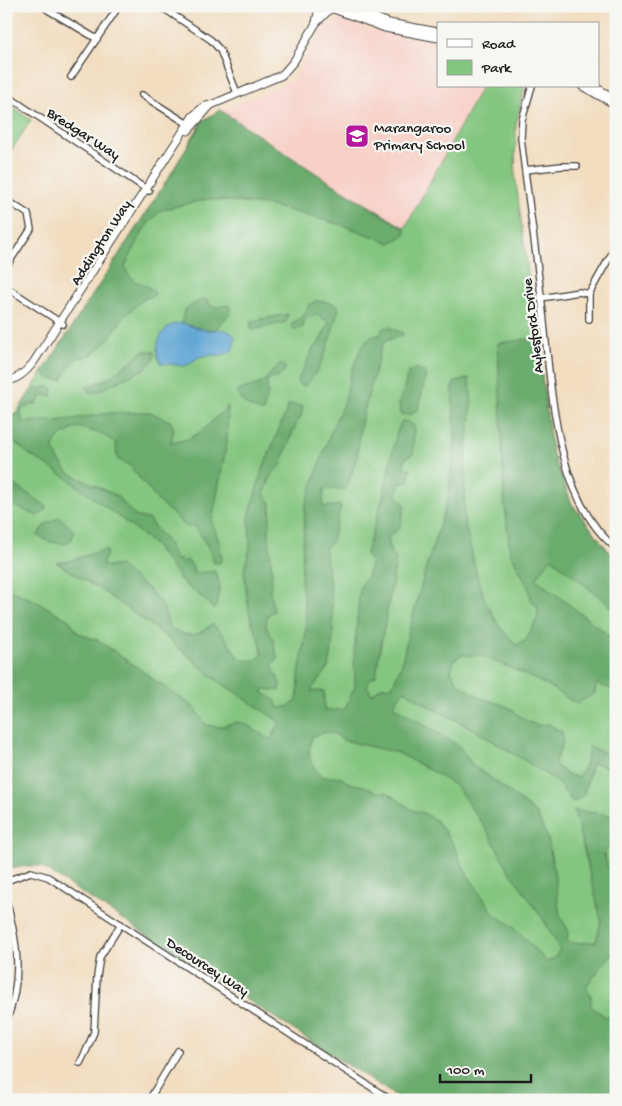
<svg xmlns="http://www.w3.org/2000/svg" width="622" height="1106" font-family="'Gochi Hand',sans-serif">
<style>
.built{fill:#f7d1c8}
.green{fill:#83c67f;stroke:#50714e}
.forest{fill:#6aab6e;stroke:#436445;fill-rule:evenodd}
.water{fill:#5ea5d4;stroke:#3d6078}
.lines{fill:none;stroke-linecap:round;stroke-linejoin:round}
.minor-casing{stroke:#3c3935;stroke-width:8}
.tertiary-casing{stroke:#3c3935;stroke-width:9}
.minor{stroke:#fff;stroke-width:5.5}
.tertiary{stroke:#fff;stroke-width:7}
.labels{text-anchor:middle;stroke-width:4.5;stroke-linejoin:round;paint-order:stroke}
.poi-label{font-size:15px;fill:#1c1c1c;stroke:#f6f6f2;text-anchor:start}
.street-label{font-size:15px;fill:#1c1c1c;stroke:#f6f6f2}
</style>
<rect width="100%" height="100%" fill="#f6f6f2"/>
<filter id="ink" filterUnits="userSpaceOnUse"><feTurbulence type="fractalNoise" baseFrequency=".02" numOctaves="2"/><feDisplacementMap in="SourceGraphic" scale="10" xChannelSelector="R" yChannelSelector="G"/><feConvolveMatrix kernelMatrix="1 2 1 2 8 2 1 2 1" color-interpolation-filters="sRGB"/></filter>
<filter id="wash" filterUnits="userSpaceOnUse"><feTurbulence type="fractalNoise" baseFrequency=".0096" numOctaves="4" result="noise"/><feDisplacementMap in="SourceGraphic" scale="20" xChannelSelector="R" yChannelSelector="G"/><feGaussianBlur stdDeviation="1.12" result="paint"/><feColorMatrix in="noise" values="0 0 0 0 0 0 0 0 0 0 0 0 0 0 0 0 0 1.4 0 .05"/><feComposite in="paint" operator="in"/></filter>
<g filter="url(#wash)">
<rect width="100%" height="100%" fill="#f2ddc0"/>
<path class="built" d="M 339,19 L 383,33 L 438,42 L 438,86 L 482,86 L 405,229 L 320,176 L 220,110 L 269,92 L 294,79 L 325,25 Z"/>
<g class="green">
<path d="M 482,86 L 525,86 L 516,124 L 515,175 L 552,453 L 572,504 L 611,554 L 616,558 L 616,1086 L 6,619 L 6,409 L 15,415 L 169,177 L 202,121 L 220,110 L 320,176 L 405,228 Z"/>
<path d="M 6,102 L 31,120 L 6,159 Z"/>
</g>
<g class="forest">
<path d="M 220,110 L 320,176 L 405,229 L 405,235 L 390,243 L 342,225 L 272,206 L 208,199 L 161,210 L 146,226 L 125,266 C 131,287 145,280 155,293 L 153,296 L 144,299 L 124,316 L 111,336 L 96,352 L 87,356 L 78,358 L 68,368 L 62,380 L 51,379 L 42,373 L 169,177 L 203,121 Z"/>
<path d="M 201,300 L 207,300 L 211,306 L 216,307 L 229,305 L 231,312 L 216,329 L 203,330 L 182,323 L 184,310 Z"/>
<path d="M 316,301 L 328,302 L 337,305 L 339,309 C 330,335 326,366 305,386 L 300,385 L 297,382 L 314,347 L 319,343 L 329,322 L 316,315 L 305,319 L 303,327 L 295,330 L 291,324 L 304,315 L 309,305 Z"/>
<path d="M 288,314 L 286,322 L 253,330 L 251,329 L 251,321 Z"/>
<path d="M 390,327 L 397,331 L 402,332 L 403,335 L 385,341 L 381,348 L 361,423 L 357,457 L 346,489 L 324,489 L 323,507 L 341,505 L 332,541 L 325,549 C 330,587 338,628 329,666 C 327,672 315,683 311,691 L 324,691 L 324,710 L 344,710 L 349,700 L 355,686 L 354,654 L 360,587 L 367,576 L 371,565 L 366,553 L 383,497 L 397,432 L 401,422 L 407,421 L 414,426 L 413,454 L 405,459 L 404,467 L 411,469 L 408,482 L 399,484 L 397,497 L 405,504 L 400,528 L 388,537 L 391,555 L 396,558 C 391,598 381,637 376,676 L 370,679 L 367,686 L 372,694 L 381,687 L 392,686 L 401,667 L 408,634 L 425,571 L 448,498 L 455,436 L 452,389 L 454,383 L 469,378 L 472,401 L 466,457 L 464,519 L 476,572 L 485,600 L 499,626 L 516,645 L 525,641 L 538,617 L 538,608 L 531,599 L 529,589 L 510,552 L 504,499 L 498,343 L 537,338 L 552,453 L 572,504 L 611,554 L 616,558 L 616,610 L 551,558 L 536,579 L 616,641 L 616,690 L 596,684 L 595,693 L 576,704 L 549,686 L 511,668 L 479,655 L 461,655 L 454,660 L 451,671 L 459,684 L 479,697 L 508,707 L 525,720 L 536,725 L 549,724 L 562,732 L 563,743 L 554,764 L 568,775 L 578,777 L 586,763 L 589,747 L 616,757 L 616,769 L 592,763 L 584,794 L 573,802 L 556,781 L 527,762 L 471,728 L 430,707 L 404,690 L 393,706 L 459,746 L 473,766 L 486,774 L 536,813 L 548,839 L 555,877 L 560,916 L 569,932 L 566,941 L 572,943 L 596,942 L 601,920 L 574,810 L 616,816 L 616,843 L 610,846 L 604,853 L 607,865 L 612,871 L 616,870 L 616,949 L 586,986 L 591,996 L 591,1007 L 606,1017 L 616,1014 L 616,1100 L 402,1100 L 40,866 L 26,866 L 6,870 L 6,588 L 40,603 L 70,621 L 77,632 L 88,637 L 98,640 L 192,706 L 206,725 L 219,727 L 237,722 L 246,724 L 270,740 L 280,722 L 215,679 L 164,635 L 141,618 L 102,591 L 57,563 L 57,562 L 65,562 L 104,550 L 107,551 L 106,557 L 102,564 L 108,567 L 119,565 C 142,588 163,591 169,627 C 188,638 195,638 212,624 C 217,629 223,633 226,639 C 233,648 238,664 252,660 C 257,659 259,659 262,654 L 260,641 L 251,621 L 247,599 L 244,570 L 250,548 L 249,517 L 261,474 L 289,404 L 303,406 L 301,416 L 293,431 L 281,465 L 273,472 L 264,494 L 271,503 L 269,533 L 272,572 L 270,591 L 274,611 L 267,616 L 266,627 L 274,641 L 277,659 L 272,665 L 280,683 L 280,691 L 264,689 L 263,693 L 276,701 L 277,708 L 286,707 L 296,702 L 298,693 L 299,675 L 306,631 L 305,605 L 301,582 L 305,506 L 332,429 L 346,397 L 350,375 L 361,348 L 370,337 L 380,335 L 383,328 ZM 323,732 L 333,733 L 343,740 L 398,753 L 433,772 L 456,786 L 489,834 L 508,869 L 543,919 L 560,949 L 555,958 L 547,962 L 513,926 L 495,915 L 467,874 L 452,842 L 437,821 L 424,813 L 412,810 L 387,792 C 374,794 375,790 364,786 C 353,783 350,786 341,777 L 322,777 C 308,761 307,757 312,737 Z"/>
<path d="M 144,351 L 154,351 L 154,359 L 146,368 L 97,392 L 89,392 L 86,387 L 107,379 Z"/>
<path d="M 280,363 L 286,368 L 279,377 L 267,380 L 268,393 L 263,412 C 251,408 240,404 237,391 L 262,383 Z"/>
<path d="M 418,368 L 426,374 L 418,410 L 410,415 L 400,414 L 399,404 L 409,371 Z"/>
<path d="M 48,386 L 53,389 L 52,396 L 43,395 L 37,404 L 32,404 L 21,410 L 22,422 L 65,420 L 110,413 L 150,412 L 171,422 L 174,430 L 171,443 L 188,439 L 202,431 L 228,406 L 227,441 L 212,522 L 220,545 L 222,559 L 220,563 L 214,563 L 209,549 L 195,526 L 187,527 L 159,502 L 129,465 L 117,459 L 116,443 L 101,434 L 78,427 C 68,432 57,436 53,447 L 58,459 L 69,473 L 117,496 L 135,516 L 148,519 L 168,543 L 176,560 L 180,559 L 183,562 L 187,560 L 194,568 L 192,572 L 194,573 L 215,571 L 220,585 L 216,608 L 213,609 L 203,598 L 184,584 L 155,546 L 140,533 L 67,478 L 30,455 L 6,435 L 6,409 L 15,415 L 32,389 L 40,389 Z"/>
<path d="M 6,479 L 46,506 L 45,511 L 37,516 L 6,502 Z"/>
<path d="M 60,517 L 73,530 L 74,534 L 71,540 L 66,544 L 50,542 L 38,536 C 41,526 50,521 60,517 Z"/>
</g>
<path class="water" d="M 182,323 C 189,325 195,328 202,329 C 215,333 225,324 235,337 C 234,361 218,353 202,356 C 195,358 191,364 185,366 L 161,363 C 153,352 158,333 170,326 C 174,324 178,323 182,323 Z"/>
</g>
<g filter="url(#ink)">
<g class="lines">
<g class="minor-casing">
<g id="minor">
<path d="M 44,6 L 48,10 L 97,39"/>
<path d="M 160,6 L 211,40 L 220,50 L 237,93"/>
<path d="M 71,77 L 119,6"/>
<path d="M 532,86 L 522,120 L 521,138 C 527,191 535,243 541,296 C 551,372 551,497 616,548"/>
<path d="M 6,95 L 149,191"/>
<path d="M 142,95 L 191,126"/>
<path d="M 525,170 L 562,166 L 577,166"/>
<path d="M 6,200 L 28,214 L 31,229 L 6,267"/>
<path d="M 6,285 L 9,289 L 63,324"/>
<path d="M 541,298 L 579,292 L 589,294"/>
<path d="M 589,319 L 589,294 L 616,246"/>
<path d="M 6,881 L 31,872 L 48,877 L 391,1100"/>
<path d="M 6,900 C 18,943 23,979 6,1022"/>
<path d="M 80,1063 L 87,1049 L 94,1032 L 97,976 L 100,957 L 121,924"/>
<path d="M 149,1100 L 178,1051"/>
<path d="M 236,1100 L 239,1098 L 249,1100"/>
</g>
</g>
<g class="tertiary-casing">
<g id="tertiary">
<path d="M 345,6 L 389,23 L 438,32"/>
<path d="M 331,8 L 385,28 L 438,38"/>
<path d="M 316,23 L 319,6"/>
<path d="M 582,86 L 616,105"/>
<path d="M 593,86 L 616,99"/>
<path d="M 188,131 L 211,105"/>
<path d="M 6,382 C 18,379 26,372 33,363 L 193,116 L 202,108 L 206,106 L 211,105 L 282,75 L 294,61 L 316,23 L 330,9"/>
</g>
</g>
<use href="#minor" class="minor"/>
<use href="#tertiary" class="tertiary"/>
</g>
</g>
<defs>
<g id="school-square" transform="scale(1.25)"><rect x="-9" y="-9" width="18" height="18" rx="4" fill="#b5179e" stroke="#f6f6f2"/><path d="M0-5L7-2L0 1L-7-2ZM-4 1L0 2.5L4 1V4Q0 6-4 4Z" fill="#fff"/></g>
</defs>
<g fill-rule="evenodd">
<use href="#school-square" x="357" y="136"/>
</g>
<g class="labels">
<g class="poi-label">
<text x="374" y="132">Marangaroo<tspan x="374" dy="17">Primary School</tspan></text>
</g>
<g class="street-label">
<text transform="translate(84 133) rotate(33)" y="5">Bredgar Way</text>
<text transform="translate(100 242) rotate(-57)" y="5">Addington Way</text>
<text transform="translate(532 326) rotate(-97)" y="5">Aylesford Drive</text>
<text transform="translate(208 966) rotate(33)" y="5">Decourcey Way</text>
</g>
</g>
<rect width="622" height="1106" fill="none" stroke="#f6f6f2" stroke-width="25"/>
<rect x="437" y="22" width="162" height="65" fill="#f6f6f2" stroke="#9f9f9c"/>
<rect x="447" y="39" width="25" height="8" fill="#ffffff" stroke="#9f9f9c"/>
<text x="482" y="48" font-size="15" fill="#1c1c1c">Road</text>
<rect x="447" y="60" width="25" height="15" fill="#83c67f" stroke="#9f9f9c"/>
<text x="482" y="72" font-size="15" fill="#1c1c1c">Park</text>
<path d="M440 1074v8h91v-8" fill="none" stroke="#1c1c1c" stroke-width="2.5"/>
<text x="447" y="1074" font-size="15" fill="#1c1c1c" stroke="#f6f6f2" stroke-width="4" paint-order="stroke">100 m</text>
</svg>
